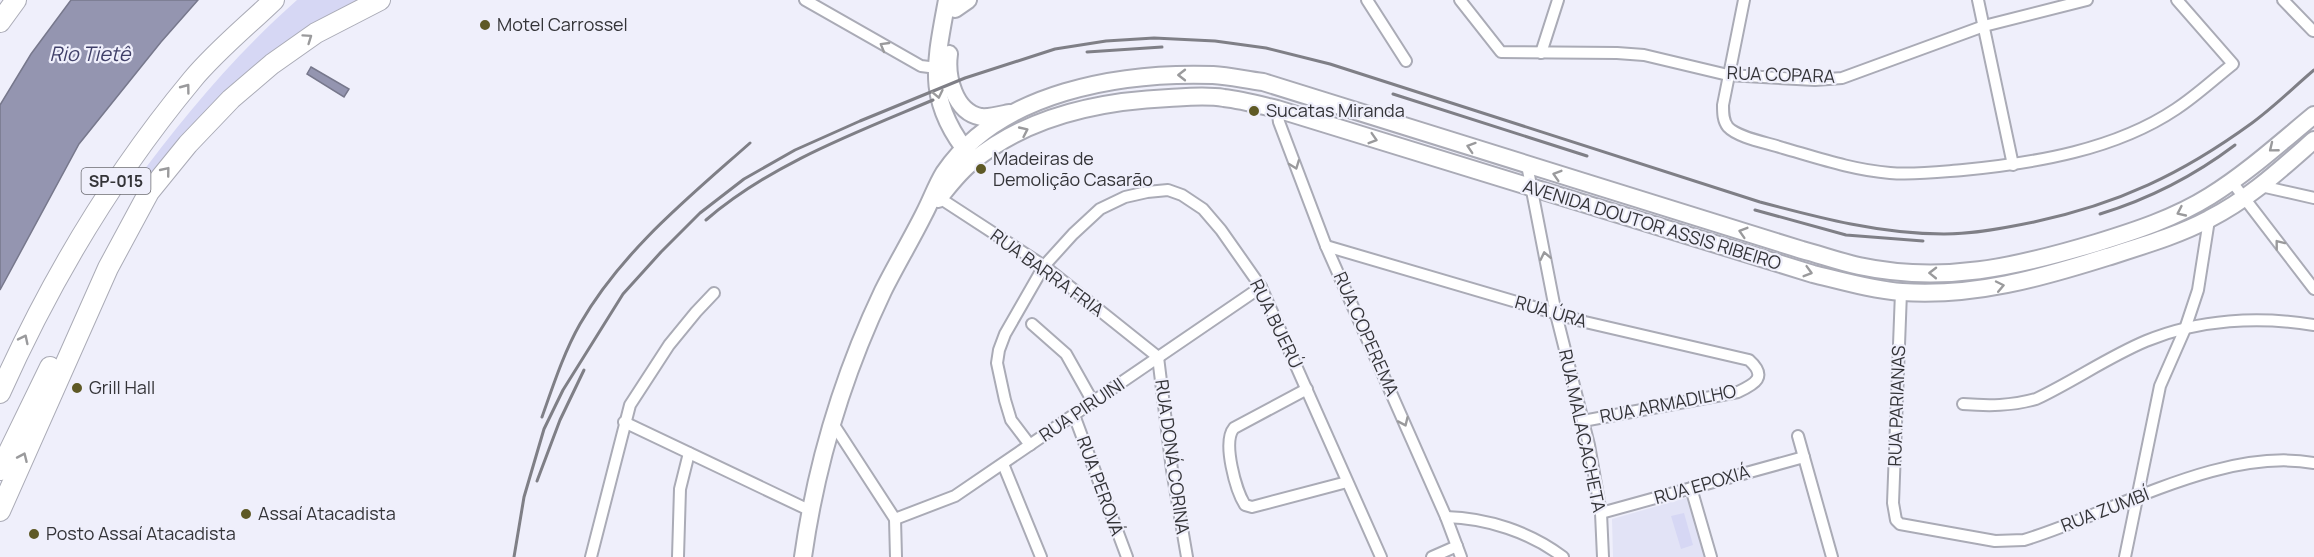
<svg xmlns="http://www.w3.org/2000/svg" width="2314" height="557" font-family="Manrope,sans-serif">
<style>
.built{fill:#e2e3f6}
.green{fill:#d6d7f4}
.water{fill:#9495b0;stroke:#77788c;stroke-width:1.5}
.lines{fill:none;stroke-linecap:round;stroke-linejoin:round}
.street-casing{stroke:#aaabb6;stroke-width:14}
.primary-casing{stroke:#aaabb6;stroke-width:20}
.highway-casing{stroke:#aaabb6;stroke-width:22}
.street{stroke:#fff;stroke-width:10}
.primary{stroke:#fff;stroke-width:16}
.highway{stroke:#fff;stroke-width:20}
.rail{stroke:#7f7f86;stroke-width:3}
.oneway{stroke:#9a9a9c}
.poi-dot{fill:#5e5925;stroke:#efeffb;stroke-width:2}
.labels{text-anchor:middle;stroke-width:4.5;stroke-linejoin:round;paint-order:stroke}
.shield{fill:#efeffb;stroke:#6c6c72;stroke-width:1.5}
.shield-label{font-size:16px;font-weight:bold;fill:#343438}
.poi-label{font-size:18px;fill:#343438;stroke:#efeffb;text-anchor:start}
.street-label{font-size:18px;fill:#343438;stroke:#efeffb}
.water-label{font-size:20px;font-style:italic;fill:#404069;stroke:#efeffb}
</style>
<rect width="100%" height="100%" fill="#efeffb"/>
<path class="built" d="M 1689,497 L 1705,557 L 1613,557 L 1612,519 Z"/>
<g class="green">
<path d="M 297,0 L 361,0 L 197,122 L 172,148 L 141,188 L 133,185 C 182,118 235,55 297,0 Z"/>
<path d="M 1684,513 L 1693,545 L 1681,549 L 1671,516 Z"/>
</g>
<g class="water">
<path d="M 71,0 L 198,0 L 161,42 L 79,144 L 0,290 L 0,105 L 31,54 Z"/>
<path d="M 311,67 L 349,89 L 344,97 L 307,74 Z"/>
</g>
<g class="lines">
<g class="street-casing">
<g id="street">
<path d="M 805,0 L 921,66 L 937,68"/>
<path d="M 1367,0 L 1406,61"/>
<path d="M 1460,0 L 1501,52 L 1617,53 L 1644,55 L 1728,75 L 1815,80 L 1842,78 L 1984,26 L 2087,0"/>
<path d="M 1744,0 L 1723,105 C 1723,113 1723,121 1728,127 C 1738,138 1769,143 1783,148 C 1818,158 1853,170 1890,173 C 1914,175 1938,172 1963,170 C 2035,163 2115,150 2176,109 C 2196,96 2214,79 2233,64 L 2177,0"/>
<path d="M 1978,0 L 2013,165"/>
<path d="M 2283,0 L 2313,31"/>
<path d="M 1541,53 L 1558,0"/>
<path d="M 1277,109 L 1279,122 L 1326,246 L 1446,517 L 1461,557"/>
<path d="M 1527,165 L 1556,314 L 1589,445 L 1601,513 L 1603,557"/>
<path d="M 2232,182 L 2314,289"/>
<path d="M 2261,186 L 2314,198"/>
<path d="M 935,195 L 1044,266 L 1158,357"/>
<path d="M 1326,246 L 1585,322 L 1749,360 C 1768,377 1755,384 1738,392 L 1583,421"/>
<path d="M 1901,292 L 1893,503 L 1896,520 L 1900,524 L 1995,541 L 2024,540 C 2111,514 2222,446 2314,463"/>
<path d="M 1032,324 L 1066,354 L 1093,402"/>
<path d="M 1158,357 L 1172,470 L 1187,557"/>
<path d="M 1307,389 L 1234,428 C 1222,442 1236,491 1245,505 L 1252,507 L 1347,482"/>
<path d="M 1963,404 C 1989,406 2011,406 2036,399 C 2074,381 2108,357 2146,341 C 2199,319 2259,316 2314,325"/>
<path d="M 1074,415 L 1127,557"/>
<path d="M 624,422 L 809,510"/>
<path d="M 832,422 L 895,519 L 896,557"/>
<path d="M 1798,436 L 1832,557"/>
<path d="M 1030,445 L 1011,420 L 1005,400 L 997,363 L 999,350 L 1005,334 L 1044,266 L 1073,234 L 1100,209 L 1125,197 L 1147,192 L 1168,190 L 1182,195 L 1203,209 L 1221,230 L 1261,287 L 1381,557"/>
<path d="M 1003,464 L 1041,557"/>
<path d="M 1691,488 L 1711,557"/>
<path d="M 1601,513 L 1804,457"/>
<path d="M 1446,517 C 1487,518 1530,532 1563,557"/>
<path d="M 895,519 L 955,496 L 1261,287"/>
<path d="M 591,557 L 630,405 L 669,345 L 696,312 L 714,293"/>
<path d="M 678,557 L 680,489 L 689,453"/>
<path d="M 1432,557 L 1457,546"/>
<path d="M 2125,557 L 2160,386 L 2185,329 L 2198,290 L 2209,220"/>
</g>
</g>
<g class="primary-casing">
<g id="primary">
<path d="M 947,0 C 935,65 925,102 971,157"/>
<path d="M 955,9 L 968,0"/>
<path d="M 949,54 C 946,76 954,112 981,117 C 989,118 1000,115 1009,113"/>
<path d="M 938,199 C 949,186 959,172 972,162 C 1027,116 1100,101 1169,98 C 1187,97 1206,95 1224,98 C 1242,100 1260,105 1277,109 L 1813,274 C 1842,281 1873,290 1902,292 C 1974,297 2040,278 2107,257 C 2141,246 2177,236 2209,219 C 2249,199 2281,169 2314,140"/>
<path d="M 803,557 C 816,465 843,375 883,291 C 896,265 911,240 924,214 C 931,201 936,186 944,173 C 1000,91 1121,72 1213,75 C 1230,76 1246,80 1263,82 L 1802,250 C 1821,255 1840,262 1859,266 C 1943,284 2016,267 2096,243 C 2135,231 2175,218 2210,196 C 2247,173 2280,143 2314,115"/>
</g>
</g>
<g class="highway-casing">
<g id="highway">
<path d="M 0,22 L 16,0"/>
<path d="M 0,393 C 50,281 114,174 192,80 C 216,51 247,26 274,0"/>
<path d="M 0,470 L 50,367"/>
<path d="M 0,511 L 108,268 L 149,192 L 188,144 L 231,99 L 272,64 L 316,33 L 380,0"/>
</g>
</g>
<use href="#street" class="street"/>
<use href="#primary" class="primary"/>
<use href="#highway" class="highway"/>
<g class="rail">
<path d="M 1087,52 L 1162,47"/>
<path d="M 1393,94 L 1587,156"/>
<path d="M 1755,210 L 1846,235 L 1923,241"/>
<path d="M 2100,214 C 2149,199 2194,176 2235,145"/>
<path d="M 706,220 C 771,164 855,133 933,100"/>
<path d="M 542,417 C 553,386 564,352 580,324 C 622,251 688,198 750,143"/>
<path d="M 537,481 L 560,420 L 584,370"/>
<path d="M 514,557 L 524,497 L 544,429 L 563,390 L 623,294 L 661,252 L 700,213 L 744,179 L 795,150 L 860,121 L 965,78 L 1055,49 L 1106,41 L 1154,38 L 1215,41 L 1266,48 L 1330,64 L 1760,202 C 1820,218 1881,234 1944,234 C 1974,234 2005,228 2034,222 C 2118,204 2182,174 2252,123 C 2274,107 2294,87 2314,70"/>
</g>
</g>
<defs><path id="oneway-chevron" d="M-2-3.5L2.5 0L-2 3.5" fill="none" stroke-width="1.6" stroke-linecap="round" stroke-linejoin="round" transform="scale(1.5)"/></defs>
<g class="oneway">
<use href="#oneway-chevron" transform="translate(308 38) rotate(-35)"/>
<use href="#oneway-chevron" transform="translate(884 46) rotate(-150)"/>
<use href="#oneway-chevron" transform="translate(1182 75) rotate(-180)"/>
<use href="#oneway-chevron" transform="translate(186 88) rotate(-53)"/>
<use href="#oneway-chevron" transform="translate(938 94) rotate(78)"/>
<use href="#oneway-chevron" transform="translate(1024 131) rotate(-25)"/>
<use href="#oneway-chevron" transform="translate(1373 139) rotate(17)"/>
<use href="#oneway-chevron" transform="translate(1471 147) rotate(-162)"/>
<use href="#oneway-chevron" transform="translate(2273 148) rotate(141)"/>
<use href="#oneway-chevron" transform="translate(1295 165) rotate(69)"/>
<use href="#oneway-chevron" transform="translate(166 171) rotate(-51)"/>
<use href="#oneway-chevron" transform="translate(1557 175) rotate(-163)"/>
<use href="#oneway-chevron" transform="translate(2181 212) rotate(155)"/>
<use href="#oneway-chevron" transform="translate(1743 232) rotate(-163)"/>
<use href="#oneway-chevron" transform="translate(2279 244) rotate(-128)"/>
<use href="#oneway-chevron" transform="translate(1545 256) rotate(-102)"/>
<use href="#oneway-chevron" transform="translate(1808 272) rotate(16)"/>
<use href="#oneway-chevron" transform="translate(1933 273) rotate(-179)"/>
<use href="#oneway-chevron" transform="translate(2000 286) rotate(-12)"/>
<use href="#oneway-chevron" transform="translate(24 339) rotate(-64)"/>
<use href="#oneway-chevron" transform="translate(1404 422) rotate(66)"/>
<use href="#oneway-chevron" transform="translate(23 457) rotate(-66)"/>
</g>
<g class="poi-dot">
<circle cx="485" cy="25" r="6"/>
<circle cx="1254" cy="111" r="6"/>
<circle cx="981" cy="169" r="6"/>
<circle cx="77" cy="388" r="6"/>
<circle cx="246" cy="514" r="6"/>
<circle cx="34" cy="534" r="6"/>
</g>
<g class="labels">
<rect class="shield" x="81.5" y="168" width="69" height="26" rx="4.5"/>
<g class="shield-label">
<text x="116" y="187">SP-015</text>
</g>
<g class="poi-label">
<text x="497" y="31">Motel Carrossel</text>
<text x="1266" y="117">Sucatas Miranda</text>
<text x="993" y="165">Madeiras de<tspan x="993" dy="21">Demolição Casarão</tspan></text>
<text x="89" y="394">Grill Hall</text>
<text x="258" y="520">Assaí Atacadista</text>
<text x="46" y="540">Posto Assaí Atacadista</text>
</g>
<g class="street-label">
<text transform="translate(1781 75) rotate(2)" y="6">RUA COPARA</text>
<text transform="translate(1652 225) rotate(17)" y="6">AVENIDA DOUTOR ASSIS RIBEIRO</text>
<text transform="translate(1047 273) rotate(36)" y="6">RUA BARRA FRIA</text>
<text transform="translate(1551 312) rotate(16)" y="6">RUA ÚRA</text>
<text transform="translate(1276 324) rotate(64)" y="6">RUA BUERÚ</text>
<text transform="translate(1366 334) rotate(66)" y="6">RUA COPEREMA</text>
<text transform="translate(1668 404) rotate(-11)" y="6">RUA ARMADILHO</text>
<text transform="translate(1897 406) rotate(-88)" y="6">RUA PARIANAS</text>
<text transform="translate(1082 410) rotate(-34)" y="6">RUA PIRUINI</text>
<text transform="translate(1582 431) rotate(78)" y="6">RUA MALACACHETA</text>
<text transform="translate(1172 457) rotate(82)" y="6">RUA DONÁ CORINA</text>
<text transform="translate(1702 485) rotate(-16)" y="6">RUA EPOXIÁ</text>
<text transform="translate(1100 486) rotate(70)" y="6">RUA PEROVÁ</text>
<text transform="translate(2105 510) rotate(-21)" y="6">RUA ZUMBÍ</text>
</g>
<g class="water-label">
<text x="90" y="61">Rio Tietê</text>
</g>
</g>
</svg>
